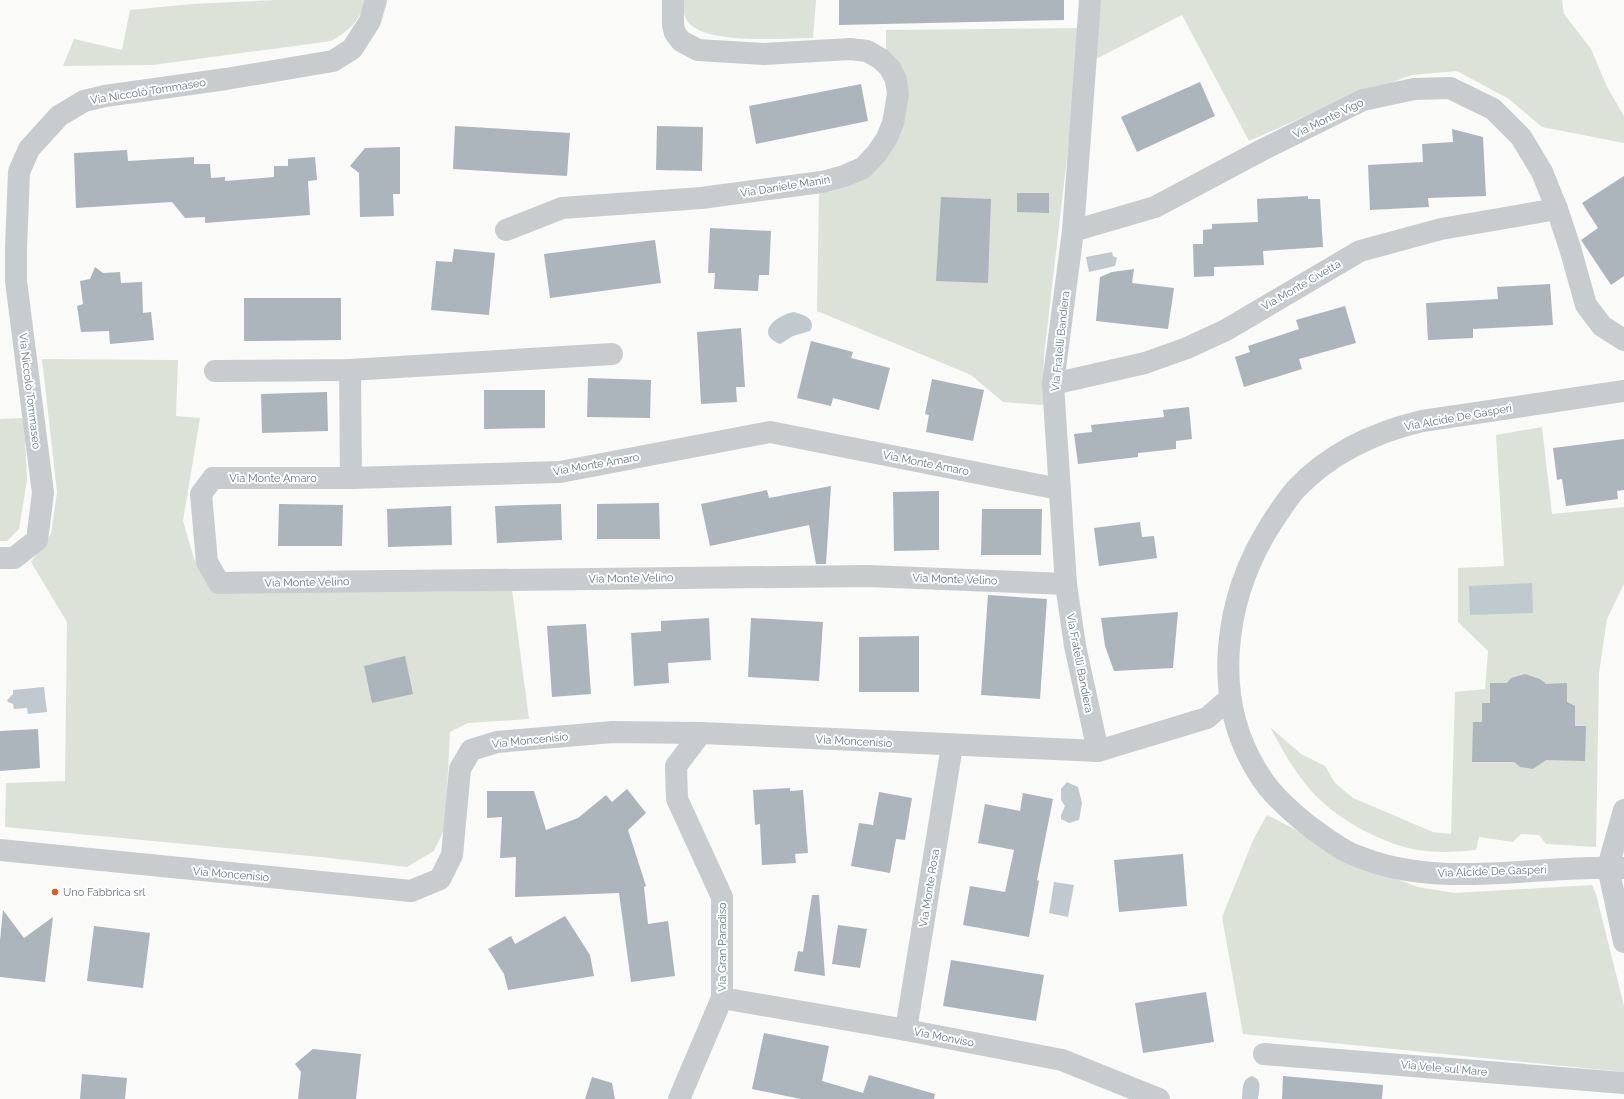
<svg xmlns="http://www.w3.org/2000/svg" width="1624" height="1099" font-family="Raleway,sans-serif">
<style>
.green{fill:#dce2d8}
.water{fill:#c0cace}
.building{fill:#acb5bb}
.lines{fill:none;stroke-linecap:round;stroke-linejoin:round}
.minor{stroke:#c8cccf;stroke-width:22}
.poi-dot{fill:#e6562b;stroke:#fff;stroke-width:1.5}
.labels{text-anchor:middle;stroke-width:4;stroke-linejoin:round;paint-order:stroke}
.street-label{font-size:11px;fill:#647683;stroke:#fff}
.poi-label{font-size:11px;fill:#647683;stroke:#fff;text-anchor:start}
</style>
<rect width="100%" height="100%" fill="#fafaf8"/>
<g class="green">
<path d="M 276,0 L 365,0 C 362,19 348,32 331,41 L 153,65 L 63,66 L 74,39 L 122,50 L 130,10 L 192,4 Z"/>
<path d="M 683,0 L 816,0 L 813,38 C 785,38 708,45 689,23 C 683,17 683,8 683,0 Z"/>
<path d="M 1097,0 L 1562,0 L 1564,14 L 1591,49 L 1607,87 L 1624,116 L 1624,143 L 1542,127 L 1509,99 L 1457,71 L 1412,75 L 1335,103 L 1249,141 L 1182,15 L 1094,60 Z"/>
<path d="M 1082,28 L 1044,356 L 1043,405 L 1003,402 L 971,375 L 817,311 L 819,194 L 847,184 L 898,137 L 886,53 L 886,30 Z"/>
<path d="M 42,359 L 178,360 L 176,416 L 200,418 L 183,521 L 194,559 L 221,592 L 512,590 L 529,719 L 468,723 L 450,732 L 445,828 L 434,851 L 407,867 L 321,857 L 5,827 L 6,783 L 65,781 L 67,622 L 31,562 L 51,534 L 57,492 Z"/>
<path d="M 24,418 L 27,480 L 19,529 L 7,541 L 0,541 L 0,419 Z"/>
<path d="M 1542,427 L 1552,514 L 1624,507 L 1624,584 L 1607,619 L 1599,673 L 1596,847 L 1546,844 L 1539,835 L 1521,834 L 1513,842 L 1479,837 L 1476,850 C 1457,852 1438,853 1418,850 C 1383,844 1340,821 1315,795 C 1296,775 1283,751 1270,727 L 1301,754 L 1325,766 L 1335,783 L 1353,798 L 1433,832 L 1451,834 L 1455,692 L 1485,689 L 1488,651 L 1458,622 L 1458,568 L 1504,566 L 1496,435 Z"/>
<path d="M 1267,815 L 1385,875 L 1418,887 L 1455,893 L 1592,885 L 1596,894 L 1624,1006 L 1624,1072 L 1243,1034 L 1222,917 L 1254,838 Z"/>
</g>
<g class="water">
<path d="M 1112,252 L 1113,256 L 1117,258 L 1115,266 L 1089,272 L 1086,257 Z"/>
<path d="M 794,312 C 804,315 817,319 810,331 L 793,336 L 780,344 C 754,334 776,315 794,312 Z"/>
<path d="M 1532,583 L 1533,613 L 1470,615 L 1469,586 Z"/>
<path d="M 44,687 L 47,712 L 28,714 L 27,708 L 14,709 L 13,704 L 8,702 L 7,700 L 13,694 L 13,690 Z"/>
<path d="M 1067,782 L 1078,787 L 1082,803 L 1079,820 L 1069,823 L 1061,819 L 1061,815 L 1065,806 L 1061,800 L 1061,789 Z"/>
<path d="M 1054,882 L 1074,885 L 1068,917 L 1049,913 Z"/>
<path d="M 1252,1076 C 1263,1080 1259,1090 1258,1099 L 1242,1099 C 1243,1090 1241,1079 1252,1076 Z"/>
</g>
<g class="building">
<path d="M 839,0 L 1064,0 L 1064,20 L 839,25 Z"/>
<path d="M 1200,82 L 1215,116 L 1137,152 L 1121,117 Z"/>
<path d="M 861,84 L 868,121 L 756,144 L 749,106 Z"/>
<path d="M 455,126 L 570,133 L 567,176 L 453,169 Z"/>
<path d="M 657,126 L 703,127 L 702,171 L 656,170 Z"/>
<path d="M 1452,129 L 1483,137 L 1486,196 L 1428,198 L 1429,207 L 1370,210 L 1368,165 L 1423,162 L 1422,144 L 1453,142 Z"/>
<path d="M 400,147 L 400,194 L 393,194 L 394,216 L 360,217 L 359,173 L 350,166 L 365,148 Z"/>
<path d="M 127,150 L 128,161 L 194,157 L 194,164 L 210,164 L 211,178 L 225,177 L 225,181 L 274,177 L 274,166 L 288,166 L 288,159 L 315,157 L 317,180 L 308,181 L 310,215 L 205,223 L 205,217 L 185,218 L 172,202 L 76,208 L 74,153 Z"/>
<path d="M 1624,176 L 1624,276 L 1611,285 L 1581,240 L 1598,228 L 1582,203 Z"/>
<path d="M 1017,193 L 1049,193 L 1049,213 L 1017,212 Z"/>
<path d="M 1308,196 L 1308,199 L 1320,199 L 1323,247 L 1263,251 L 1264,265 L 1214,267 L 1214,276 L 1194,277 L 1193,244 L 1203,244 L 1203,230 L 1212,229 L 1212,224 L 1258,222 L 1257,199 Z"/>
<path d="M 941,197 L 991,199 L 988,283 L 936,281 Z"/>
<path d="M 710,228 L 771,231 L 769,275 L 759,275 L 758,291 L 714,289 L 715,273 L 708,273 Z"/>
<path d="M 655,240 L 661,283 L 550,298 L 544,254 Z"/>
<path d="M 454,249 L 495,253 L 489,315 L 431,310 L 436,261 L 452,262 Z"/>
<path d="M 95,267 L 103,273 L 120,272 L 121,283 L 142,282 L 143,313 L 151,312 L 154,340 L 110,344 L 109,331 L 81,332 L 77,306 L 83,304 L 80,281 L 90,279 Z"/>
<path d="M 1134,269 L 1132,283 L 1174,288 L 1168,329 L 1096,321 L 1100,277 L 1112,272 Z"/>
<path d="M 1550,284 L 1553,325 L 1473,329 L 1473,338 L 1428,340 L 1426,303 L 1498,299 L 1497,287 Z"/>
<path d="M 244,298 L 341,298 L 341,340 L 244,341 Z"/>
<path d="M 1345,306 L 1356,343 L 1299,359 L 1302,369 L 1244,387 L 1235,357 L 1250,352 L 1248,346 L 1299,329 L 1296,320 Z"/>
<path d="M 741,328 L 745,387 L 736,387 L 737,402 L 701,404 L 697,332 Z"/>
<path d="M 811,341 L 853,352 L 851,358 L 890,368 L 879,410 L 833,398 L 831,406 L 797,398 Z"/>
<path d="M 588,378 L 651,380 L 650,418 L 587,417 Z"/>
<path d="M 932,379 L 984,390 L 973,441 L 926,432 L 929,415 L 925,414 Z"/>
<path d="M 484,390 L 545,390 L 545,428 L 484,429 Z"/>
<path d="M 327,392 L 328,431 L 262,433 L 261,394 Z"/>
<path d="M 1189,407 L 1192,439 L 1176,441 L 1176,449 L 1138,453 L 1138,457 L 1078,464 L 1074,434 L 1092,432 L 1091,425 L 1164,417 L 1163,410 Z"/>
<path d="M 1624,439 L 1624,490 L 1617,491 L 1618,499 L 1566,506 L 1562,479 L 1557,480 L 1553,448 Z"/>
<path d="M 831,486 L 826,564 L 816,564 L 809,525 L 710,546 L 701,504 L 767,490 L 769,498 Z"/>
<path d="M 939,491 L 939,550 L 894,551 L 893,492 Z"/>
<path d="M 659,503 L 660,539 L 597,539 L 597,504 Z"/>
<path d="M 279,504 L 343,505 L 342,546 L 278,546 Z"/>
<path d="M 561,504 L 562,540 L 497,543 L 495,506 Z"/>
<path d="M 451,506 L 452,545 L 388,547 L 387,509 Z"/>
<path d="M 982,509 L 1042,509 L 1041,555 L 981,555 Z"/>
<path d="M 1140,522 L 1142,537 L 1154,536 L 1157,558 L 1099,566 L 1094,528 Z"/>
<path d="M 988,595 L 1047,599 L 1040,699 L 981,695 Z"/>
<path d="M 1178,612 L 1173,668 L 1114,671 L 1105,646 L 1101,618 Z"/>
<path d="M 709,618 L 711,660 L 668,663 L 669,683 L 634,686 L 631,633 L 661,631 L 661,621 Z"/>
<path d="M 751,618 L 823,622 L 819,681 L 748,677 Z"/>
<path d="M 586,624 L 591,694 L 552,697 L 547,626 Z"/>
<path d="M 919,636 L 919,692 L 859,692 L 859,637 Z"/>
<path d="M 405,656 L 413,694 L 372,703 L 364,666 Z"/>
<path d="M 1525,674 L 1540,679 L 1546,684 L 1567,683 L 1567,702 L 1575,706 L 1575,726 L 1586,726 L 1585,761 L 1546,760 L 1533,769 L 1520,767 L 1514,762 L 1472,762 L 1473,722 L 1482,722 L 1482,703 L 1490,703 L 1490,683 L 1507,683 L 1511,678 Z"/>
<path d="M 38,729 L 40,768 L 0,771 L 0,731 Z"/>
<path d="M 790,788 L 790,791 L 803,790 L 808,853 L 795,854 L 796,863 L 762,865 L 760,824 L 755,825 L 753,790 Z"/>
<path d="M 627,789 L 646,813 L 628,830 L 646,886 L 644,887 L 648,924 L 668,921 L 675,976 L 631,982 L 619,893 L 515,897 L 516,857 L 500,858 L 502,817 L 487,818 L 487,791 L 534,791 L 546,830 L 578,818 L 606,795 L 612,802 Z"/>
<path d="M 879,792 L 912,798 L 905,840 L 896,839 L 890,873 L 851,866 L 859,823 L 873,825 Z"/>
<path d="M 1023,793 L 1053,799 L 1037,880 L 1039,881 L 1029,937 L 963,925 L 970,886 L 1005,892 L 1014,850 L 978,843 L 985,804 L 1020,811 Z"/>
<path d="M 1183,854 L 1187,906 L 1119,912 L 1114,860 Z"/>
<path d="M 812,895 L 819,895 L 825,976 L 794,971 L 798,951 L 803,952 Z"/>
<path d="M 3,910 L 24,938 L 53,917 L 45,982 L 0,977 L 0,941 Z"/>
<path d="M 565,916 L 590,955 L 594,976 L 508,990 L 504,974 L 488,949 L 511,936 L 515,944 Z"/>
<path d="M 838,925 L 867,929 L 860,968 L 832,964 Z"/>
<path d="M 94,926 L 150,933 L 143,988 L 87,981 Z"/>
<path d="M 951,960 L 1044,975 L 1036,1021 L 943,1006 Z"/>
<path d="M 1206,992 L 1214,1042 L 1143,1053 L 1135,1003 Z"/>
<path d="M 764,1033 L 829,1046 L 822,1081 L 863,1093 L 869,1075 L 935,1094 L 934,1099 L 801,1099 L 752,1089 Z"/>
<path d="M 313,1049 L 361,1054 L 356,1099 L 298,1099 L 301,1072 L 295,1064 Z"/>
<path d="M 82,1074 L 127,1078 L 125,1099 L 80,1099 Z"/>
<path d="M 1283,1076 L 1383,1085 L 1382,1099 L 1282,1099 Z"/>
<path d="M 592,1077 L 612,1083 L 615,1099 L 585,1099 Z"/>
</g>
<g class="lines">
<g class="minor">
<path d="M 1090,0 L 1073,231 L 1053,384 L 1066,584 L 1075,646 L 1098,751"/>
<path d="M 506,230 L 562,208 L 701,198 L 822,182 L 844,176 L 863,168 L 877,153 L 887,138 L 893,123 L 898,94 L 896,80 L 890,68 L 881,59 L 867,51 L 850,49 L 764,54 L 698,50 L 681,41 L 675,33 L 673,25 L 673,0"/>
<path d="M 1073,231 L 1155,207 L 1262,150 L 1363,100 L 1414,89 L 1450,88 L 1493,109 L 1521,137 L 1542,172 L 1557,209 L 1570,248 L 1586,305 L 1602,326 L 1624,340"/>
<path d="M 350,370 L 351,478"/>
<path d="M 215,371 L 350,370 L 612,354"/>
<path d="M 1053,384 L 1145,363 L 1187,348 L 1226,330 L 1360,251 L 1441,229 L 1557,209"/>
<path d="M 1624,391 L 1422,421 C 1376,432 1330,453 1296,489 C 1287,499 1279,512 1271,524 C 1225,596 1210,695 1257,771 C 1270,794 1292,813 1313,829 C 1327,839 1341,850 1357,856 C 1441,891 1536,864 1624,868"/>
<path d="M 1059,489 L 770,432 L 560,472 L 351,478 L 213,478 L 201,494 L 207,562 L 219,583 L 868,576 L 1066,584"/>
<path d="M 0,558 L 14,558 L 37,540 L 43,493 L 16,281 L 16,248 L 19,172 L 29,149 L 59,116 L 84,101 L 105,96 L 226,79 L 333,61 L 352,49 L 370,21 L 376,0"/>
<path d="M 1624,810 L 1608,867 L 1624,942"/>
<path d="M 0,850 L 411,891 L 440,879 L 452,855 L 460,769 L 471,750 L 497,742 L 613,732 L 701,733 L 1098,751 L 1207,718 L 1230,698"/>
<path d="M 722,998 L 906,1030 L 1062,1060 L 1159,1099"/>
<path d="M 906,1030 L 952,746"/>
<path d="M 1264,1054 L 1624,1083"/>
<path d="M 679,1099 L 722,998 L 722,897 L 677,799 L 676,766 L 701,733"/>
</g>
</g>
<circle class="poi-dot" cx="55" cy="892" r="4"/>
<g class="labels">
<g class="street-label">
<text transform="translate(148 91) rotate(-9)" y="4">Via Niccolò Tommaseo</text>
<text transform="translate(1328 118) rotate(-26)" y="4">Via Monte Vigo</text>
<text transform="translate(785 186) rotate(-9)" y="4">Via Daniele Manin</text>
<text transform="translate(1301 285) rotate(-30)" y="4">Via Monte Civetta</text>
<text transform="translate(1060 341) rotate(-84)" y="4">Via Fratelli Bandiera</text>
<text transform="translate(30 391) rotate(83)" y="4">Via Niccolò Tommaseo</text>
<text transform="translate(1458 417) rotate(-10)" y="4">Via Alcide De Gasperi</text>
<text transform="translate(926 463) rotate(11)" y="4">Via Monte Amaro</text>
<text transform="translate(596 464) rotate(-10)" y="4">Via Monte Amaro</text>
<text x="273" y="482">Via Monte Amaro</text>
<text transform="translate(631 578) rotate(-1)" y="4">Via Monte Velino</text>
<text transform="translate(955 579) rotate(2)" y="4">Via Monte Velino</text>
<text transform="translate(307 582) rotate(-1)" y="4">Via Monte Velino</text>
<text transform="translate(1080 663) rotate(79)" y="4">Via Fratelli Bandiera</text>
<text transform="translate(530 740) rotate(-6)" y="4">Via Moncenisio</text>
<text transform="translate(854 741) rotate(3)" y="4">Via Moncenisio</text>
<text transform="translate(1492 871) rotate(-2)" y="4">Via Alcide De Gasperi</text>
<text transform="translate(231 874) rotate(5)" y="4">Via Moncenisio</text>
<text transform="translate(929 888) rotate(-81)" y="4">Via Monte Rosa</text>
<text transform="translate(722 947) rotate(-90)" y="4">Via Gran Paradiso</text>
<text transform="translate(944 1037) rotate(11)" y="4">Via Monviso</text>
<text transform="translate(1444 1068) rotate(5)" y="4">Via Vele sul Mare</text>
</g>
<g class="poi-label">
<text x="63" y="896">Uno Fabbrica srl</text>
</g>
</g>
</svg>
